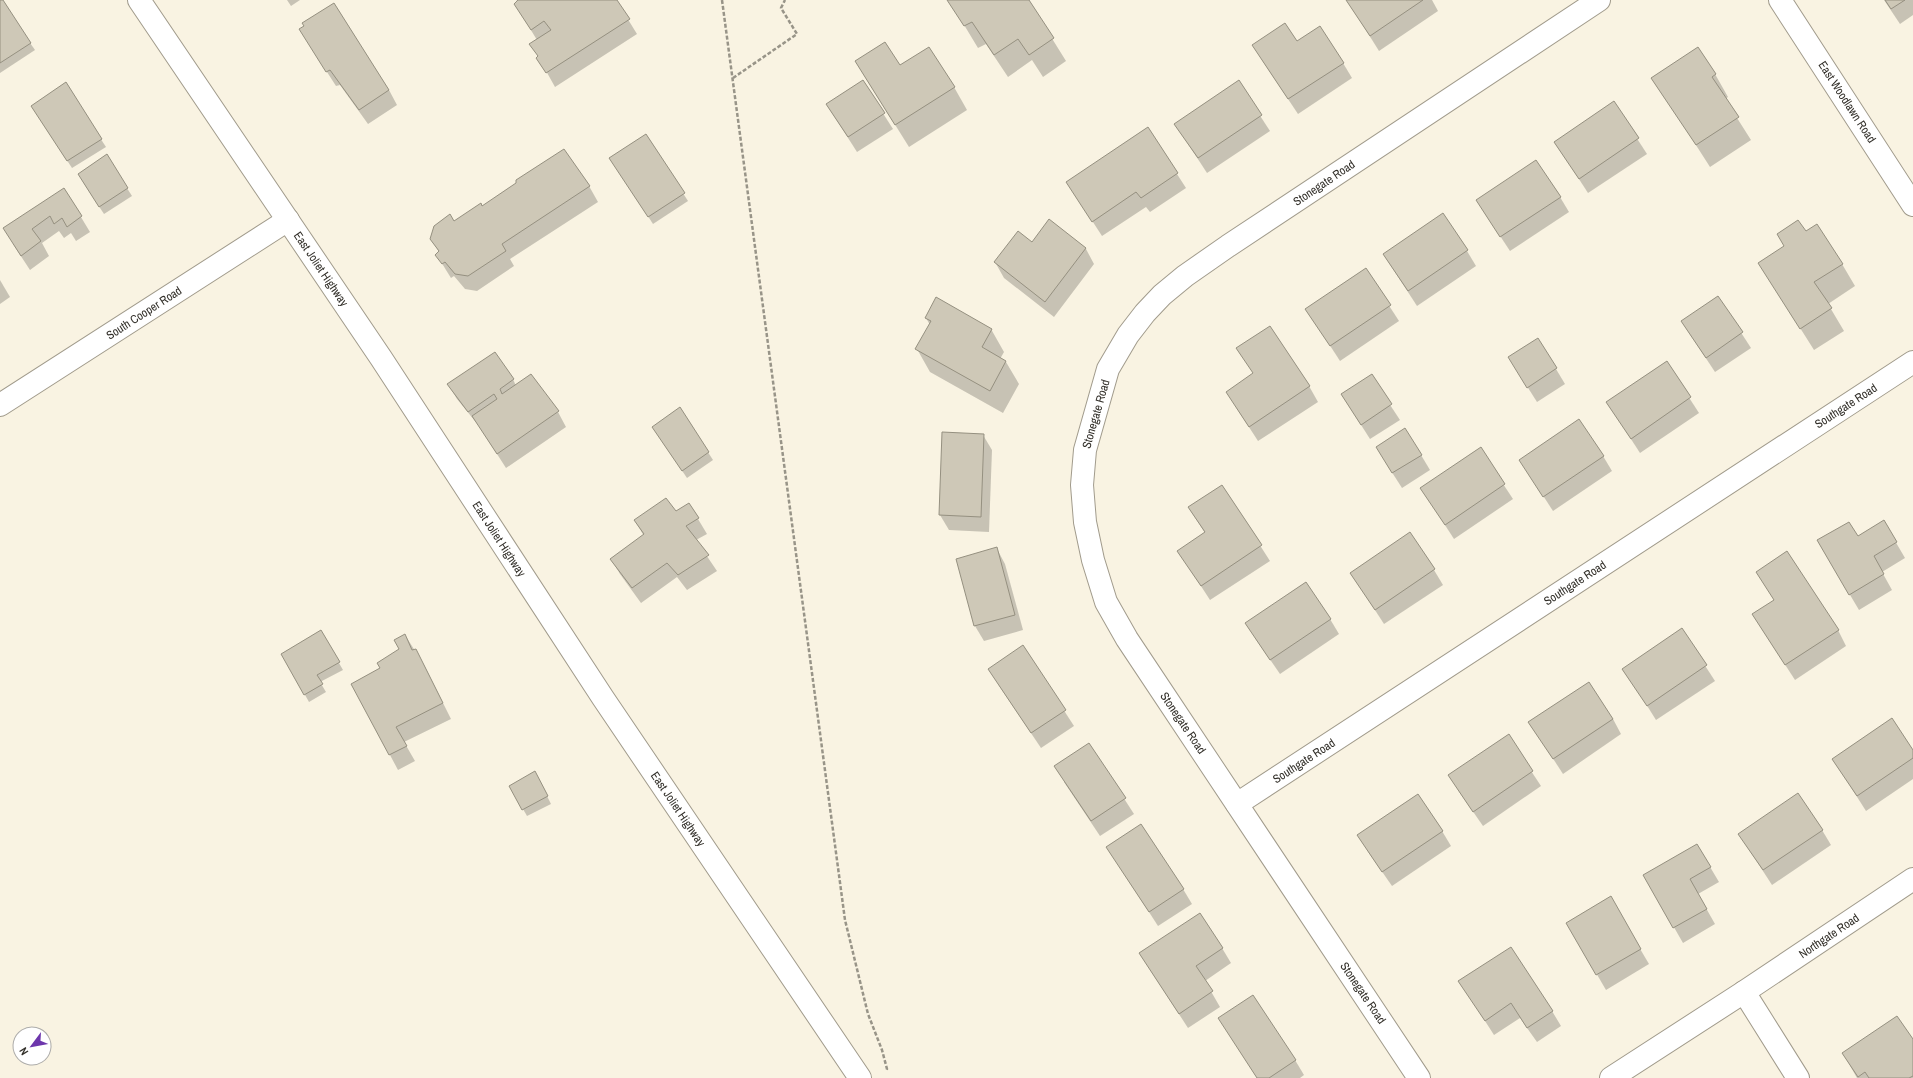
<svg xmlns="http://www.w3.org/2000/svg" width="1913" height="1078" font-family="'Archivo Narrow',sans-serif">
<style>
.shadow{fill:#0003}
.building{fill:#cec8b7;stroke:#959080}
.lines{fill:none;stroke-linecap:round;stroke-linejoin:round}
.minor-casing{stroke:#a19b8c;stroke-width:24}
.path{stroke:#989488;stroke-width:2.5;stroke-dasharray:4 2;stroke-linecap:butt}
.minor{stroke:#fff;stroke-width:22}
.labels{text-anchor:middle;stroke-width:3;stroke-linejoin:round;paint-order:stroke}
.street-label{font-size:12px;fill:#33302a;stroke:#fff}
</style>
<rect width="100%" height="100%" fill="#f9f3e2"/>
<g class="shadow">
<path d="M 0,0 L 35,50 L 0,73 Z"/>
<path d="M 287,0 L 300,0 L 291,6 Z"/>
<path d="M 517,0 L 616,0 L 637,34 L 555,87 L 531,44 L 537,40 L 515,4 Z"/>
<path d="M 949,0 L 1028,0 L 1066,61 L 1043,77 L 1032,60 L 1008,77 L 986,44 L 978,48 Z"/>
<path d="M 1347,0 L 1432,0 L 1438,11 L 1379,51 Z"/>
<path d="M 1884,0 L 1913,0 L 1913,15 L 1900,24 Z"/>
<path d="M 1297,43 L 1343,63 L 1352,78 L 1298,114 L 1262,60 Z"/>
<path d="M 309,44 L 389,90 L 397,105 L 368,124 L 340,85 L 336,86 Z"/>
<path d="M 856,62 L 954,87 L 967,110 L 909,147 Z"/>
<path d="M 1715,74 L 1728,97 L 1725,99 L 1751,140 L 1710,167 L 1653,78 Z"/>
<path d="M 863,82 L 893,129 L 857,152 L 827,105 Z"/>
<path d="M 1238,82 L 1270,131 L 1207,173 L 1175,124 Z"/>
<path d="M 65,84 L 106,147 L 72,168 L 36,113 Z"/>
<path d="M 1614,103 L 1647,154 L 1588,193 L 1555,142 Z"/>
<path d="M 1148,129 L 1186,188 L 1150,212 L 1146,207 L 1102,236 L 1067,182 Z"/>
<path d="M 646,136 L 688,201 L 653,224 L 615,165 Z"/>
<path d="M 106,155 L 132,196 L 104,214 L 83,182 Z"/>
<path d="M 517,184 L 589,186 L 598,202 L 510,259 L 514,266 L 477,291 L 465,289 L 454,276 L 451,278 L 446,270 L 437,255 L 439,252 L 431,239 L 454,222 L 482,207 Z"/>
<path d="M 64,189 L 90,232 L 76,241 L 71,233 L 64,238 L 59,231 L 42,243 L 49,256 L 30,270 L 13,244 Z"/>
<path d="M 1560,197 L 1569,212 L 1510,251 L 1477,201 Z"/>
<path d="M 1049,221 L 1086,249 L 1094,264 L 1054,317 L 1004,278 L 995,262 L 1032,243 Z"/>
<path d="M 1805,233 L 1842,264 L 1855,286 L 1828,304 L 1844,331 L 1814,350 L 1759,263 Z"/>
<path d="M 1467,251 L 1476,266 L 1417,306 L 1384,255 Z"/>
<path d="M 1366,270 L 1399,321 L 1340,361 L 1307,310 Z"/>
<path d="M 0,280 L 10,297 L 0,304 Z"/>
<path d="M 1718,297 L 1751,348 L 1715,372 L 1682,322 Z"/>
<path d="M 926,318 L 991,329 L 1004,352 L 1000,359 L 1006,362 L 1019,384 L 1003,413 L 930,372 L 917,349 L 930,325 Z"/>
<path d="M 1538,339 L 1565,384 L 1537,402 L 1518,372 Z"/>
<path d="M 1238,348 L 1309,386 L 1318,402 L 1258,441 L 1236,407 L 1254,374 Z"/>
<path d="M 1666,362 L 1699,413 L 1640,453 L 1607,402 Z"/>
<path d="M 1371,376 L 1400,420 L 1370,439 L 1342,395 Z"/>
<path d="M 513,379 L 516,386 L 558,412 L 566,427 L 506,468 L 479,426 L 457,399 L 448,384 Z"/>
<path d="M 680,409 L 713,460 L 687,478 L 658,435 Z"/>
<path d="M 983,435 L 992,450 L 989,532 L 949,530 L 940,515 Z"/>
<path d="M 1480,449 L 1513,499 L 1454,539 L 1421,488 Z"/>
<path d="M 1421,455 L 1430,470 L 1402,488 L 1386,463 Z"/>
<path d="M 1603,456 L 1612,471 L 1553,511 L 1520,460 Z"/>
<path d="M 1222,486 L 1270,561 L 1210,600 L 1188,566 L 1205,533 L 1189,508 Z"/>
<path d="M 676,513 L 698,519 L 707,534 L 696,540 L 717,571 L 687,590 L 677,577 L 641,603 L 620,574 L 611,559 L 644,536 L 635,521 Z"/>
<path d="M 1884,522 L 1905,558 L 1882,572 L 1892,590 L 1859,610 L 1818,541 L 1857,537 Z"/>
<path d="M 997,549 L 1005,564 L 1023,630 L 984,641 L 975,626 Z"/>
<path d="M 1434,570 L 1443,585 L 1384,624 L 1351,573 Z"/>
<path d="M 1775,601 L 1838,630 L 1846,646 L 1795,680 L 1753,615 Z"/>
<path d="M 1330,619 L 1339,634 L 1280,674 L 1255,638 Z"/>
<path d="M 1682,630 L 1715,681 L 1656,720 L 1624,669 Z"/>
<path d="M 321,632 L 343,670 L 320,682 L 326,692 L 309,702 L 282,654 Z"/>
<path d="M 405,635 L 424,665 L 451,719 L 404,742 L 415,761 L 398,770 L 352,684 L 381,668 L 401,650 Z"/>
<path d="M 1023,647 L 1074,726 L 1041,748 L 998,684 Z"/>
<path d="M 1613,719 L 1621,734 L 1563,774 L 1530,723 Z"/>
<path d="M 1508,736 L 1541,786 L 1483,826 L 1458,790 Z"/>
<path d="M 1089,744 L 1134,814 L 1100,836 L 1064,782 Z"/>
<path d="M 1913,751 L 1913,779 L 1866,811 L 1833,759 Z"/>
<path d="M 539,780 L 551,804 L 527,816 L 523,809 Z"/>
<path d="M 1822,830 L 1831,845 L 1772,885 L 1739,834 Z"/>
<path d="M 1442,831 L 1451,846 L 1392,886 L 1367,850 Z"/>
<path d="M 1697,845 L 1719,882 L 1698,894 L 1715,924 L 1683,943 L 1644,875 Z"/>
<path d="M 1107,847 L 1183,889 L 1192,904 L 1158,926 Z"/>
<path d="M 1610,898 L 1649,964 L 1606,990 L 1567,923 Z"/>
<path d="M 1222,948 L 1231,963 L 1205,981 L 1220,1007 L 1188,1028 L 1140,954 Z"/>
<path d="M 1460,982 L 1552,1011 L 1561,1026 L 1537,1042 L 1520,1018 L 1494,1035 Z"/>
<path d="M 1219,1018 L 1295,1060 L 1304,1075 L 1300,1078 L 1257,1078 Z"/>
<path d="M 1913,1040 L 1913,1078 L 1857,1078 L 1843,1053 Z"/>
</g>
<g class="building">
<path d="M 0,0 L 3,0 L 31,43 L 0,63 Z"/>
<path d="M 518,0 L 617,0 L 630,19 L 546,73 L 536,58 L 538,56 L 529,44 L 551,30 L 544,21 L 531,30 L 514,4 Z"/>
<path d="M 947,0 L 1029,0 L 1054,38 L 1029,55 L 1018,39 L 994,55 L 972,22 L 964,26 Z"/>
<path d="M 1346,0 L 1423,0 L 1370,36 Z"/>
<path d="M 1885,0 L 1905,0 L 1891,9 Z"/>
<path d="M 334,3 L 389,90 L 359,110 L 330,70 L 326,72 L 299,29 L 304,26 L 302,23 Z"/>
<path d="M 1285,23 L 1297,41 L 1320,26 L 1344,63 L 1288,99 L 1252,45 Z"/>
<path d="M 885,42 L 900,65 L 929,47 L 955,87 L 895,125 L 855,61 Z"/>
<path d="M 1698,47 L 1716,74 L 1712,77 L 1739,117 L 1696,145 L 1651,78 Z"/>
<path d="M 863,80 L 885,113 L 848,137 L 826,104 Z"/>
<path d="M 1239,80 L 1262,115 L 1198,158 L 1174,124 Z"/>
<path d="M 66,82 L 102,139 L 67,161 L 31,106 Z"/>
<path d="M 1614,101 L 1639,138 L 1579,179 L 1554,142 Z"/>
<path d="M 1148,127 L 1178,173 L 1141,198 L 1136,192 L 1092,222 L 1066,182 Z"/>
<path d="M 646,134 L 685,193 L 648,217 L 609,158 Z"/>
<path d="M 564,149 L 590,186 L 502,244 L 506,251 L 468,276 L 455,274 L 445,262 L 442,264 L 435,255 L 439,251 L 430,239 L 434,226 L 450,214 L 454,221 L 481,203 L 482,206 L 516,183 L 516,180 Z"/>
<path d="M 107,154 L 128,188 L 99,207 L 78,174 Z"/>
<path d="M 1536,160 L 1561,197 L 1500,237 L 1476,200 Z"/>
<path d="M 64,188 L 82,216 L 67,227 L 62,218 L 54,224 L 50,216 L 32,229 L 41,241 L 21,256 L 3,228 Z"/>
<path d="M 1443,213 L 1468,250 L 1408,291 L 1383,254 Z"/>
<path d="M 1049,219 L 1086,248 L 1045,302 L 994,262 L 1018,231 L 1032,242 Z"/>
<path d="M 1798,220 L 1806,231 L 1817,224 L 1843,264 L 1814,282 L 1832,308 L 1800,329 L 1758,263 L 1784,246 L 1777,234 Z"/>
<path d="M 1366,268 L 1391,305 L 1330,346 L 1305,309 Z"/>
<path d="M 1718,296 L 1743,332 L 1706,358 L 1681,321 Z"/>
<path d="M 936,297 L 992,329 L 982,347 L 1006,361 L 990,391 L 915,349 L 931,321 L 925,318 Z"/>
<path d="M 1270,326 L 1310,386 L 1249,427 L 1226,392 L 1253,373 L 1236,348 Z"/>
<path d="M 1538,338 L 1557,368 L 1527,388 L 1508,357 Z"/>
<path d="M 495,352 L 514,379 L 500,389 L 502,394 L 531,374 L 559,411 L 497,454 L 472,416 L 497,399 L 494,394 L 468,412 L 447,384 Z"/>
<path d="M 1667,361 L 1691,397 L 1631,439 L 1606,402 Z"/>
<path d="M 1372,374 L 1392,404 L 1361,425 L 1341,394 Z"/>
<path d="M 680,407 L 709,452 L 682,471 L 652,427 Z"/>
<path d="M 1579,419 L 1604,456 L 1543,497 L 1519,460 Z"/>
<path d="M 1405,428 L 1422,455 L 1392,473 L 1376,447 Z"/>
<path d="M 942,432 L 984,434 L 981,517 L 939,515 Z"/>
<path d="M 1481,447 L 1505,484 L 1445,525 L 1420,488 Z"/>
<path d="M 1222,485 L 1262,545 L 1201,586 L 1177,551 L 1205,532 L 1188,507 Z"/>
<path d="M 666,498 L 676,511 L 689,503 L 699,518 L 686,526 L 709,555 L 678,575 L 667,563 L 632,588 L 610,559 L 644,534 L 634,520 Z"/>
<path d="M 1884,520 L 1897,542 L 1874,556 L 1884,574 L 1849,595 L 1817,540 L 1849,522 L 1858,536 Z"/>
<path d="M 1410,532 L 1435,569 L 1375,610 L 1350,573 Z"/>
<path d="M 997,547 L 1015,615 L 974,626 L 956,559 Z"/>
<path d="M 1787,551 L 1839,630 L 1785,665 L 1752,614 L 1774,600 L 1756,572 Z"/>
<path d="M 1306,582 L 1331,619 L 1270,660 L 1245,623 Z"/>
<path d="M 1682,628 L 1707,665 L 1647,706 L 1622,669 Z"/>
<path d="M 321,630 L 340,662 L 317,675 L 323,684 L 304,695 L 281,654 Z"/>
<path d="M 405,634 L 412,650 L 416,649 L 443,703 L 396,727 L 407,746 L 389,755 L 351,684 L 380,668 L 377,663 L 399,649 L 394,640 Z"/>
<path d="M 1023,645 L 1066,710 L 1031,733 L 988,669 Z"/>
<path d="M 1589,682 L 1613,719 L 1553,759 L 1528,722 Z"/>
<path d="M 1892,718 L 1913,750 L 1913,758 L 1857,796 L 1832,759 Z"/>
<path d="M 1509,734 L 1533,771 L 1473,812 L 1448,775 Z"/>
<path d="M 1089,743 L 1126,798 L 1091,821 L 1054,766 Z"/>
<path d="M 535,771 L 548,796 L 522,810 L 509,786 Z"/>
<path d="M 1798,793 L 1823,830 L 1763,870 L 1738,834 Z"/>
<path d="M 1418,794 L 1443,831 L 1382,872 L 1357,835 Z"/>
<path d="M 1141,824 L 1184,889 L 1149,912 L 1106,847 Z"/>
<path d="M 1697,844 L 1711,867 L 1690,879 L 1707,909 L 1673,928 L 1643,875 Z"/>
<path d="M 1611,896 L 1641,949 L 1596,975 L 1566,923 Z"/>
<path d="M 1200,913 L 1223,948 L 1196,966 L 1213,991 L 1179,1014 L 1139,953 Z"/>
<path d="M 1511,947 L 1553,1011 L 1527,1028 L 1511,1003 L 1485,1021 L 1458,981 Z"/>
<path d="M 1253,995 L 1296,1060 L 1269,1078 L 1257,1078 L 1218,1018 Z"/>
<path d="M 1897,1016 L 1913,1039 L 1913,1076 L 1909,1078 L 1869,1078 L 1865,1072 L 1858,1077 L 1842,1053 Z"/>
</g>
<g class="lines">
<g class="minor-casing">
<g id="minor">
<path d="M 139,0 L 381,358 L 603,698 L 860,1078"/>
<path d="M 1780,0 L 1913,205"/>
<path d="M 0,405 L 288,220"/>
<path d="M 1237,804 L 1913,362"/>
<path d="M 1744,992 L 1798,1078"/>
<path d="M 1419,1078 L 1127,639 L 1106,602 L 1093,560 L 1085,522 L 1082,485 L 1085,450 L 1108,369 L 1128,335 L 1145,313 L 1162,295 L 1185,276 L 1228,246 L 1599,0"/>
<path d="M 1611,1078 L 1744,992 L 1913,879"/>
</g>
</g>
<g class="path">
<path d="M 722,0 L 845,920 L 868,1014 L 882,1050 L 887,1069 L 886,1071"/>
<path d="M 733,78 L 797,34 L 781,8 L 785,0"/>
</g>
<use href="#minor" class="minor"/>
</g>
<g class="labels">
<g class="street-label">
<text transform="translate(1847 102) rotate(57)" y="4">East Woodlawn Road</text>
<text transform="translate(1324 183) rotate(-34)" y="4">Stonegate Road</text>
<text transform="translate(321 269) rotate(56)" y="4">East Joliet Highway</text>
<text transform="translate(144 313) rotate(-33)" y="4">South Cooper Road</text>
<text transform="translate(1846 406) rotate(-33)" y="4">Southgate Road</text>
<text transform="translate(1096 414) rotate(-74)" y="4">Stonegate Road</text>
<text transform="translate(499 539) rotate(57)" y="4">East Joliet Highway</text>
<text transform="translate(1575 583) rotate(-33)" y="4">Southgate Road</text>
<text transform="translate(1183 723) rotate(56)" y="4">Stonegate Road</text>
<text transform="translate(1304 761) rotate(-33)" y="4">Southgate Road</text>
<text transform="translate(678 809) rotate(56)" y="4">East Joliet Highway</text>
<text transform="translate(1829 936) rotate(-34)" y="4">Northgate Road</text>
<text transform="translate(1363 993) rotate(56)" y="4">Stonegate Road</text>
</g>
</g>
<g transform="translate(32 1046) rotate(238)"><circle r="19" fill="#ffffff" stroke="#adacaa"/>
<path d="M0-3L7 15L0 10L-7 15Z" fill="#6d36ac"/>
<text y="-6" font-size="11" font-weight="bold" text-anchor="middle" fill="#33302a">N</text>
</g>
</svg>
